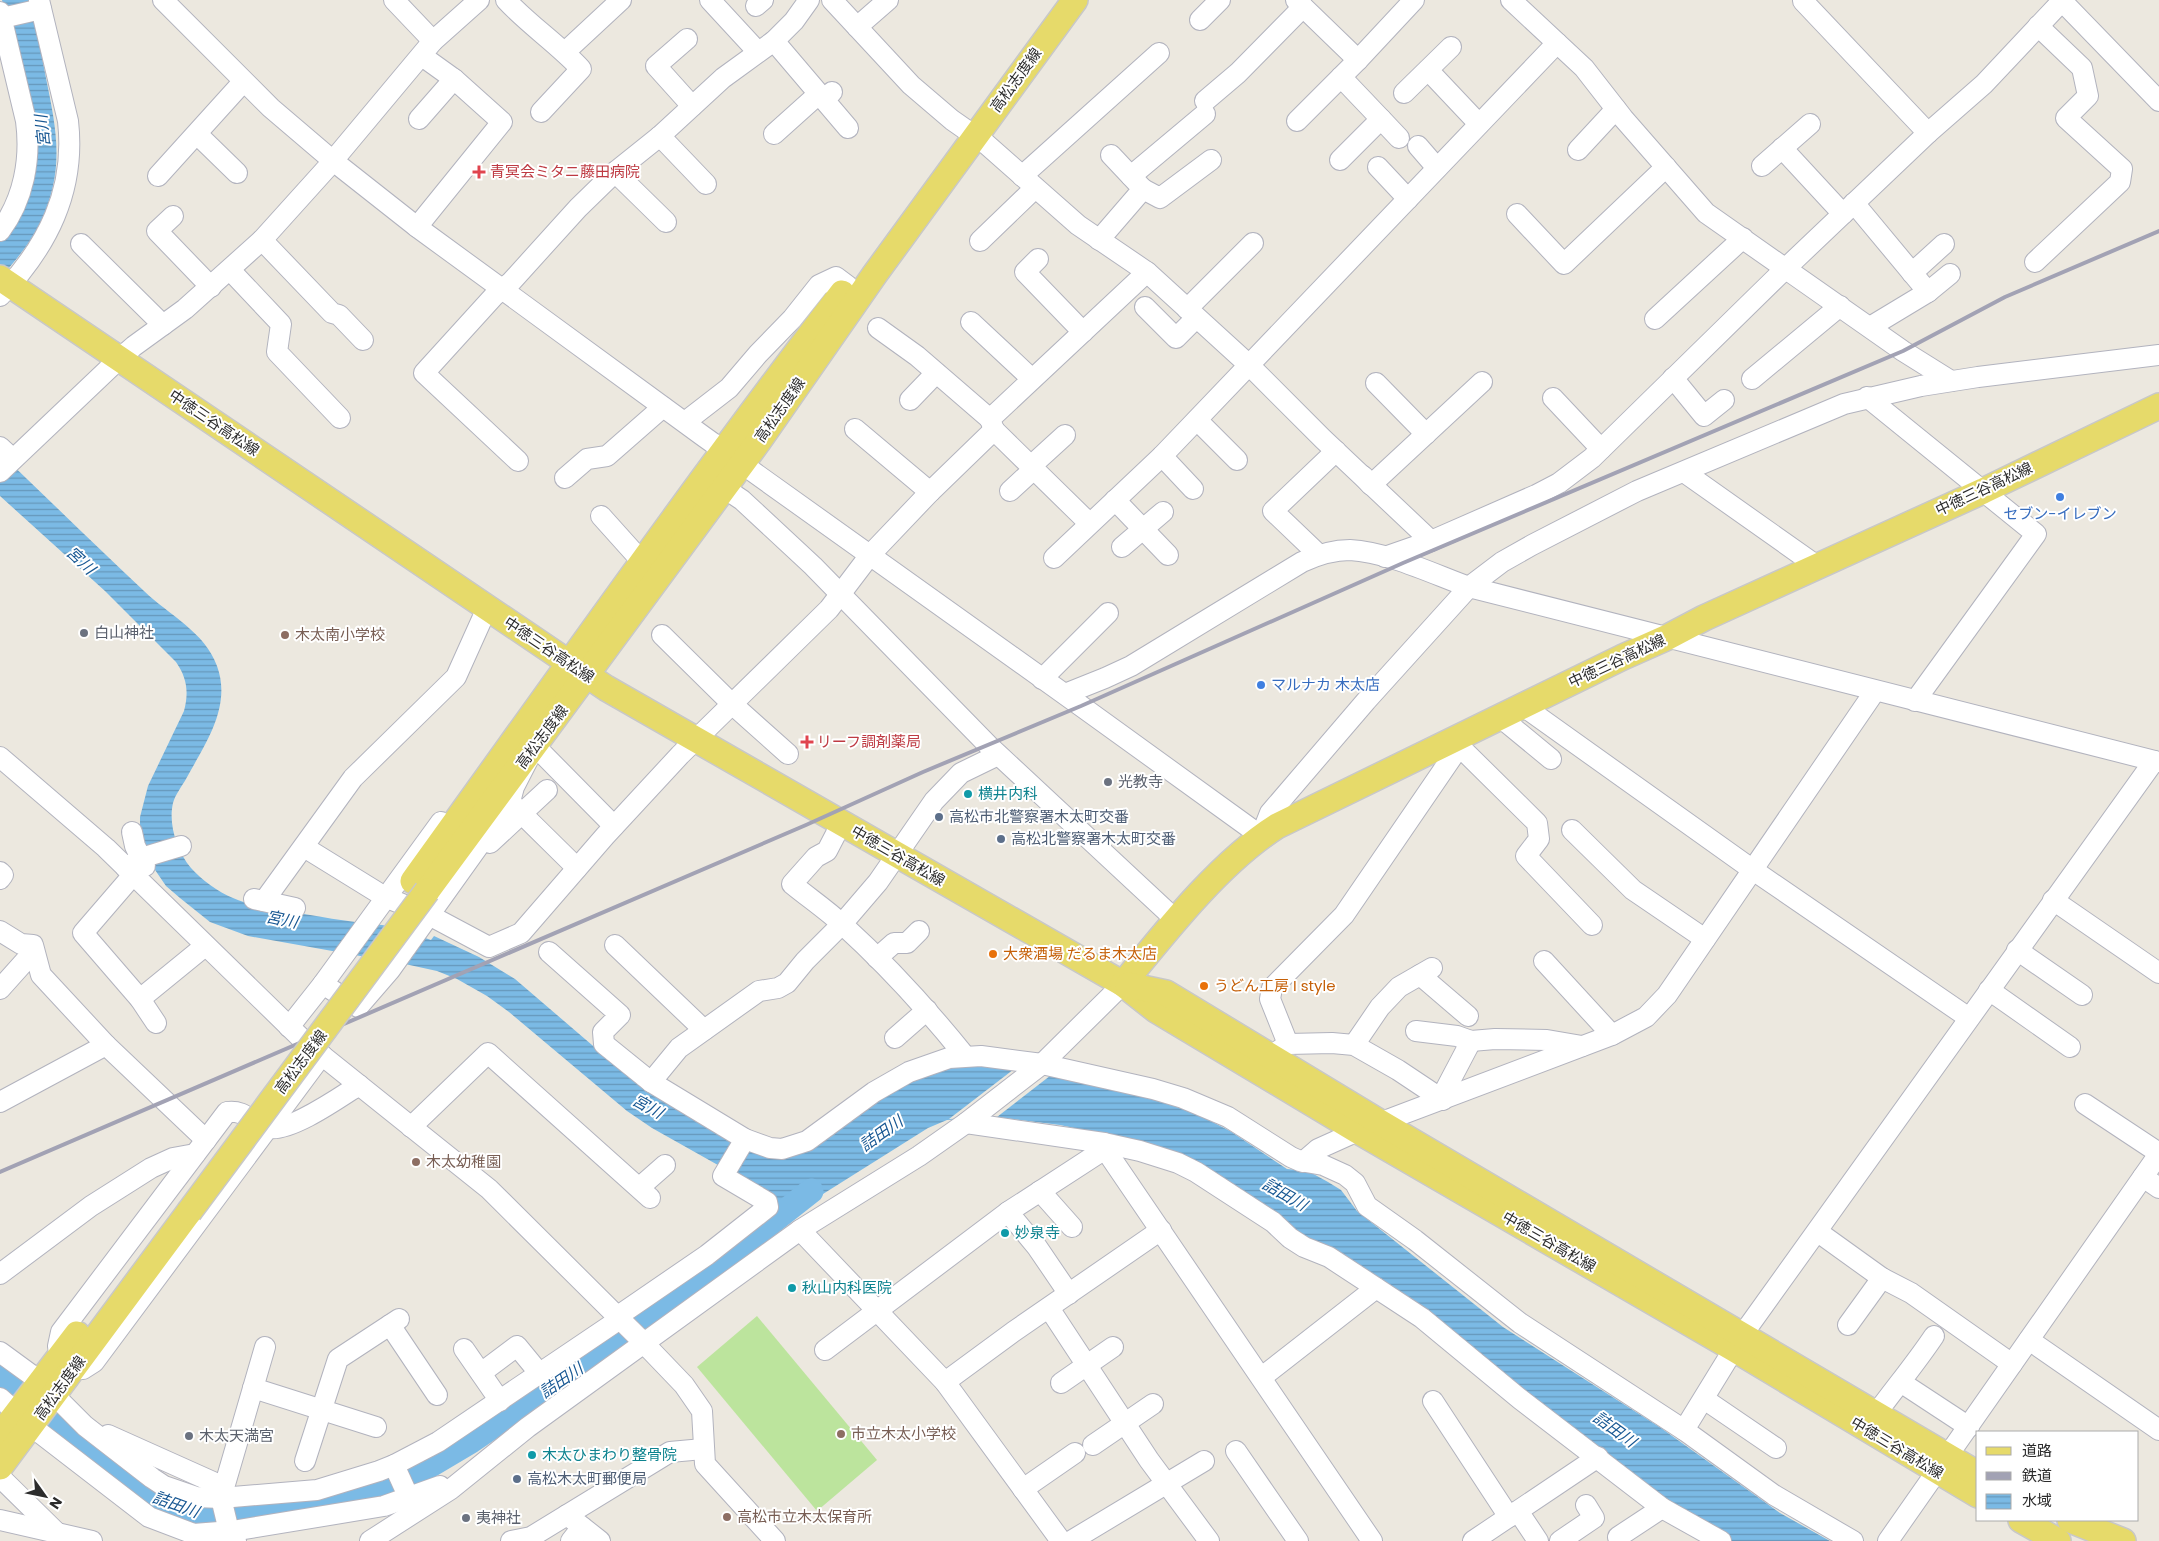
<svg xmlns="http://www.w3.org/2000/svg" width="2159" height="1541" font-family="Poppins,'Noto Sans JP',sans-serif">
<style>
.pitch{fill:#bce49d}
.water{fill:url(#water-rules)}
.pier{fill:#ece8df}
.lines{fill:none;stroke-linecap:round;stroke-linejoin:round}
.river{stroke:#7bbae5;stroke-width:25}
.minor-casing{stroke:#b2b3be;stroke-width:22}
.major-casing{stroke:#c8c8c8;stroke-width:28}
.minor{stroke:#fff;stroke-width:20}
.major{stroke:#e6da6a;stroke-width:25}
.rail{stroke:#a2a2b4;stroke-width:4}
.major-bridge-casing{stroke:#c8c8c8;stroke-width:28;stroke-linecap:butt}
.major-bridge{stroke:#e6da6a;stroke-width:25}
.health-dot{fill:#e0444e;stroke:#fff;stroke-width:2}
.shop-dot{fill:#3f7fe0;stroke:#fff;stroke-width:2}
.worship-dot{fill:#6b7280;stroke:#fff;stroke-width:2}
.education-dot{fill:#8d6e63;stroke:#fff;stroke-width:2}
.culture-dot{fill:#0f9aa8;stroke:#fff;stroke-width:2}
.service-dot{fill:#5c6f8a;stroke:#fff;stroke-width:2}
.food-dot{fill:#e8710a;stroke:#fff;stroke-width:2}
.labels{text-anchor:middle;stroke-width:4;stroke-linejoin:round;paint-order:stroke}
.street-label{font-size:15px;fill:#2c2c2c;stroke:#fff}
.health-label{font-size:15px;fill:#be3a42;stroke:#fff;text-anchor:start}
.shop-label{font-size:15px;fill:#366cbe;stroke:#fff}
.worship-label{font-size:15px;fill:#5b616d;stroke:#fff;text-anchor:start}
.education-label{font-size:15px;fill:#785e54;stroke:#fff;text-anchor:start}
.culture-label{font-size:15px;fill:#0d838f;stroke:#fff;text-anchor:start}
.service-label{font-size:15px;fill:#4e5e75;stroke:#fff;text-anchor:start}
.food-label{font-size:15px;fill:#c56008;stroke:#fff;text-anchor:start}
.water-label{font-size:16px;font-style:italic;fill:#185893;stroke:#fff}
</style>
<defs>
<pattern id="water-rules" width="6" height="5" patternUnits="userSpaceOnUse" patternTransform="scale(1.25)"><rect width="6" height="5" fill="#7bbae5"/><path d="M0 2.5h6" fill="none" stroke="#6597ba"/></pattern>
</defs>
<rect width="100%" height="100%" fill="#ece8df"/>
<path class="pitch" d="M 757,1316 L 877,1460 L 817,1511 L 697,1367 Z"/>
<g class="water">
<path d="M 2,0 L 30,0 C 36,26 41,52 46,78 C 57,132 65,171 40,223 C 30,244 15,261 0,278 L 0,239 L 26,195 L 7,24 Z"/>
<path d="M 0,453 C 48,499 96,546 144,591 C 169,615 205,632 217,666 C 232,707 205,744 186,779 C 182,786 175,795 173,803 C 168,824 177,852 191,868 C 202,880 218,892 233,898 C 248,905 266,907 282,910 C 315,916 349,922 382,925 C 398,927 416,935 431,940 L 434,936 L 479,957 L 515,979 L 641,1087 L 705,1126 L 755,1153 L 770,1156 L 875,1098 L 950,1065 L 1013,1065 L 1137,1094 L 1195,1113 L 1230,1131 L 1287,1169 L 1308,1171 L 1328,1182 L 1341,1190 L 1357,1211 L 1503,1327 L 1661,1428 L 1780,1513 L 1830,1541 L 1732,1541 L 1665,1504 L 1501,1378 L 1148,1144 L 1060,1125 L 997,1117 L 947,1120 L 928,1128 L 788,1216 L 773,1199 L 757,1187 L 652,1128 L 627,1111 L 509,1012 L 487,996 L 457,979 L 437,971 L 405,964 L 248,936 L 210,922 L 180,898 L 166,886 L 151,864 L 140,833 L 140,817 L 148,786 L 184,711 C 189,692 187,678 176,662 L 105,591 L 0,496 Z"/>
</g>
<path class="pier" d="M 1018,1066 L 1055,1072 L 997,1117 L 949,1119 Z"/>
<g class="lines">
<path class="river" d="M 0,1378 L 140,1490 L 162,1502 L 200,1516 L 221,1516 L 321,1503 L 371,1492 L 412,1476 L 471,1441 L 640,1326 L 811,1191"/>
<g class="minor-casing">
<g id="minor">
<path d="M 163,0 L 271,108 L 332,160 L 417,227 L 703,436 L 1081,706 L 1261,836 L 1270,813 L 1366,701 L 1469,587 L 1502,562 L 1532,545 L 1637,491 L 1844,404 L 1921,386 L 1978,377 L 2159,355"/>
<path d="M 394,0 L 433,41"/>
<path d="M 506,0 C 529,25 558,44 581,69 L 541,112"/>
<path d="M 710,0 L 758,52"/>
<path d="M 832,0 L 911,85 L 952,120 L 985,143 L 1078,225 L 1147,272 L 1249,365 L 1323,439 L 1431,541"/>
<path d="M 1296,0 L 1358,60"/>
<path d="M 1511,0 L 1584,68 L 1623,118 L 1706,213 L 1903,351 L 1951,381"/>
<path d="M 1804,0 L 1803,1 L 1928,133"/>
<path d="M 2061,0 L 2159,101"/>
<path d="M 756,6 L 763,0"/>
<path d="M 0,12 L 26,121 C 31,159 24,199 0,231"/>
<path d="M 2,18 L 41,9"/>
<path d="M 1200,20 L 1220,0"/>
<path d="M 857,27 L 888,0"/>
<path d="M 687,39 L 656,66 L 692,106"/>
<path d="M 774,41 L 848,128"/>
<path d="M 565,52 L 621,0"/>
<path d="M 1428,70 L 1479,124"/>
<path d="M 1404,93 L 1451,47"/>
<path d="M 1205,101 L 1238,73 L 1303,7"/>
<path d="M 419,119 L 454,79"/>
<path d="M 1381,119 L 1399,138"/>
<path d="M 1297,121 L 1358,60 L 1414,0"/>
<path d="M 774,134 L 813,99 L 828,96 L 832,92"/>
<path d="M 198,135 L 237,173"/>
<path d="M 660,136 L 706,184"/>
<path d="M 1418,146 L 1437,168"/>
<path d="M 1782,148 L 1843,214"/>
<path d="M 1578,150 L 1616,109"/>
<path d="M 1340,160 L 1381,119 L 1341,77"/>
<path d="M 1762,166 L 1810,124"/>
<path d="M 1378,167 L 1408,199"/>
<path d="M 615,172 L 666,222"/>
<path d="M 158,176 L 243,82"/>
<path d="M 1022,176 L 1159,53"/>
<path d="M 1131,176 L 1205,114"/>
<path d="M 1143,189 L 1160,198 L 1211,160"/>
<path d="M 1854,203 L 1928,292 L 1870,327"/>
<path d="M 1517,214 L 1564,264 L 1666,167"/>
<path d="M 173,216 L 157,231 L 211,287"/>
<path d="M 417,227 L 502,122 L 454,79 L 422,56"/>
<path d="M 262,240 L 332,313 L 339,315 L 363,340"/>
<path d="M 1099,240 L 1143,189 L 1111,155"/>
<path d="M 980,241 L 1035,188"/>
<path d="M 81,244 L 163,325"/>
<path d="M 1038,259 L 1025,272 L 1083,332"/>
<path d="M 2035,262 L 2120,182 L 2122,169 L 2066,118 L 2088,96 L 2082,68 L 2038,26"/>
<path d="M 230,270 L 281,324 L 277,352 L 340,418"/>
<path d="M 1912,273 L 1944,244"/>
<path d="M 1928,292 L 1950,274"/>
<path d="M 0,296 C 47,247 76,191 68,121 L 39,0"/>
<path d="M 1145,307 L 1176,338 L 1196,318"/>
<path d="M 1187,309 L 1253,243"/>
<path d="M 1655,319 L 1743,238"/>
<path d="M 971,322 L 1032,379"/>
<path d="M 878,328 L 917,356 L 990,419"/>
<path d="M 1673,378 L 1704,416 L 1724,400"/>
<path d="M 1752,379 L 1840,306"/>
<path d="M 1376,383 L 1426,434"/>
<path d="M 1867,397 L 2036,534 L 1915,701"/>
<path d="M 1553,398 L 1601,449"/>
<path d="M 910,400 L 936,373"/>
<path d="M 1197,420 L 1237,460"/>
<path d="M 685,422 L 729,388 L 758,354 L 792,319 L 819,285 L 836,277 L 848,286"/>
<path d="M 855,429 L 930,492"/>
<path d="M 994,430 L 990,419 L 1147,272"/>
<path d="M 0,447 L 13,459"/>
<path d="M 1162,456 L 1193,489"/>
<path d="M 518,461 L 424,373 L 494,296 L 511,282 L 578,208 L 615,172 L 660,136 L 723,78 L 774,41 L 794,21 L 809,0"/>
<path d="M 1031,466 L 1065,435"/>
<path d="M 0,472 L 119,359 L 134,346 L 185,309 L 262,240 L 326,169 L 433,41 L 479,0"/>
<path d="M 1684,472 L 1817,566"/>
<path d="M 1363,476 L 1371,485 L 1482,382"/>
<path d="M 565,478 L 587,459 L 607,456 L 663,407"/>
<path d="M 724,488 L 742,500 L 813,566 L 988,745 L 1177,921"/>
<path d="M 1010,491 L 1034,469"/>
<path d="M 1115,500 L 1168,555"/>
<path d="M 601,516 L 636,555 L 644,561"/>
<path d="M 1122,547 L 1163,512"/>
<path d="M 1318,554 L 1273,511 L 1336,451"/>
<path d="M 1385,557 L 1431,541 L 1536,495 L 1559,483 L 1592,458 L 1786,268 L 1928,133 L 1984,84 L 2063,0"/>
<path d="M 1054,558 L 1162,456 L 1557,43"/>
<path d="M 662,635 L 732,704 L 788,754"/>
<path d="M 1042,679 L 1108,613"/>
<path d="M 1065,694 L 1105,678 L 1131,666 L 1302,562 C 1317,555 1334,550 1350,550 C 1388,552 1433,574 1469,587 L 2159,762"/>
<path d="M 1523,706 L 1753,870 L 1969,1018"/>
<path d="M 1500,717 L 1551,759"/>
<path d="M 1453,740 L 1537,823 L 1539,839 L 1526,856 L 1592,925"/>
<path d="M 0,757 L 106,848 L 304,1041 L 489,1189 L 637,1336 L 684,1385 L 702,1411 L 705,1464 L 775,1541"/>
<path d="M 513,805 L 577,868"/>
<path d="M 841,824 L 827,851 L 816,857 L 792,884 C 809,898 827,910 843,925 C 887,965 928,1010 965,1056"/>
<path d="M 1572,830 L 1633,890 L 1705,939"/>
<path d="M 132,832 L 135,846 L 145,866"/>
<path d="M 490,843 L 547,790"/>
<path d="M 304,847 L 385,897 L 429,915 L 489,947 L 521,933 L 605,836 L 680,755 L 829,609 L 870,555 L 930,492 L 994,430 L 1089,523"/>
<path d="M 126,868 L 141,858 L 181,846"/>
<path d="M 0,872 L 3,875 L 0,879"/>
<path d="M 133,875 L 83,933 L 140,999 L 156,1023"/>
<path d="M 254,899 L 295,908"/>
<path d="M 2053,900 L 2159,973"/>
<path d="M 264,901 L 353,778 L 456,677 L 487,608"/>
<path d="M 0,931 L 21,944 L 33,945 L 41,975 L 106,1045"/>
<path d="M 615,945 L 704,1030"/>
<path d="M 2017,950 L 2082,995"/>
<path d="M 549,952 L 620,1015 L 603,1032 L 604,1044 L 651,1082 L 745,1139 L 770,1148 L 782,1149 L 807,1141 L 874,1092 L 909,1072 L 949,1058 L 981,1056 L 1042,1064 L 1153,1089 L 1183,1098 L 1228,1117 L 1291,1157 L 1300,1161 L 1323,1165 L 1345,1175 L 1355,1183 L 1367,1206 L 1415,1240 L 1520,1323 L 1684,1430 L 1774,1495 L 1853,1541"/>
<path d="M 877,958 L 894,943 L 907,943 L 919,931"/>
<path d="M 1544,961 L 1612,1035"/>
<path d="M 1420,975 L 1468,1016"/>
<path d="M 323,984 L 441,822"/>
<path d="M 0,989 L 34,951"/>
<path d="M 1989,990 L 2070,1047"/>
<path d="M 140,999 L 205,946"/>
<path d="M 289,1027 L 323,984 L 358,1007 L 390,970 L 510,802 L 514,787 L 535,746 L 614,826"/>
<path d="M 1416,1031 L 1457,1036 L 1471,1041 L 1495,1039 L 1547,1040 L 1582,1046"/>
<path d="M 895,1038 L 927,1010"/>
<path d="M 1288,1044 L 1270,999 L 1272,988 L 1344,915 L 1459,747"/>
<path d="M 1354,1045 L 1380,1007 L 1399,987 L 1432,968"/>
<path d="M 1278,1051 L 1288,1044 L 1332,1043 L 1354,1045 L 1398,1070 L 1443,1100"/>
<path d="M 651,1082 L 679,1048 L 759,991 L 778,988 L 787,983 L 805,961 L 842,924 L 878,882 L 934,801 L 961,773 L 998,755"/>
<path d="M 1441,1098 L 1471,1041"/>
<path d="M 0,1102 L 106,1045 L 206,1140"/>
<path d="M 2085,1104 L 2159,1153"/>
<path d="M 966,1123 L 1104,1143 L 1140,1151 L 1178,1163 L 1196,1172 L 1273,1222 L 1290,1238 L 1304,1247 L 1329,1257 L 1422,1318 L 1520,1399 L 1662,1508 L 1721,1541"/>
<path d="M 411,1127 L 488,1053 L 650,1198"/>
<path d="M 1104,1143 L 1105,1149 L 1372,1541"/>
<path d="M 1303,1162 L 1318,1149 L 1358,1131 L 1612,1035 L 1646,1017 L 1667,995 L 1875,691"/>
<path d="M 2143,1177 L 2159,1188"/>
<path d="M 640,1187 L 665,1165"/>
<path d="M 1040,1191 L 1072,1227"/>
<path d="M 800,1230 L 945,1382 L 1061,1541"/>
<path d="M 1818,1232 L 1882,1278 L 1911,1293 L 2012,1364"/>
<path d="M 0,1274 L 91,1206 L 151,1168 L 173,1158 L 195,1154"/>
<path d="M 1069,1294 L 1037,1247 L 1008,1212 L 1105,1149"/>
<path d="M 1049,1308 L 1149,1460 L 1209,1541"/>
<path d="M 618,1316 L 707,1255 L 768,1207 L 767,1202 L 723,1176 L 745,1139"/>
<path d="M 390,1325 L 437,1395"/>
<path d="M 1848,1325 L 1882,1278"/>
<path d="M 2029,1340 L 2159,1430"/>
<path d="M 464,1349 L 500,1401"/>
<path d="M 825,1350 L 1008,1212"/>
<path d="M 0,1352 L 41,1382 L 85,1426 L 152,1478 L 164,1486 L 196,1497 L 221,1498 L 317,1490 L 379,1471 L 394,1465 L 438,1442 L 620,1319"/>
<path d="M 60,1358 L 58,1346 L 61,1332 L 227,1112 C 246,1109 252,1125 269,1128 C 291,1132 340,1097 359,1085"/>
<path d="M 73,1369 L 83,1369 L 94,1362 L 322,1055"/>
<path d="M 481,1373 L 517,1346 L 540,1374"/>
<path d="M 1262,1377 L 1376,1288"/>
<path d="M 945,1382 L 1013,1332 L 1161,1230"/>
<path d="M 1061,1383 L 1113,1347"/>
<path d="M 1902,1383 L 1969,1427"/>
<path d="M 253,1388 L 376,1427"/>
<path d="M 0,1398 L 17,1413"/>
<path d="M 1704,1399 L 1776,1448"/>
<path d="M 1433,1401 L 1509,1517"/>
<path d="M 1876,1414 C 1895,1388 1916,1363 1934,1336"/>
<path d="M 31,1426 L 149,1517 L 194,1534 L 232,1531 L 384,1506 L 440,1486"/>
<path d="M 1684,1430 L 1743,1334 L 2154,761"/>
<path d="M 108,1435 L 224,1487"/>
<path d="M 1093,1445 L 1153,1404"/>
<path d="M 1236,1451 L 1298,1541"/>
<path d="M 305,1461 L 338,1359 L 399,1319"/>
<path d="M 394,1465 L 409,1498"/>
<path d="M 0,1477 L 56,1532"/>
<path d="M 1023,1489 L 1075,1453"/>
<path d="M 1518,1511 L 1538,1541"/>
<path d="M 567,1515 L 600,1541"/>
<path d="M 0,1520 L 92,1541"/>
<path d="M 1618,1537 L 1662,1508"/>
<path d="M 236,1541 L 228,1527 L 221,1498 L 265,1347"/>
<path d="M 370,1541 L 451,1489 L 528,1427 L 800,1230 L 919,1156 L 966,1123 L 1042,1064 L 1123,984"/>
<path d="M 511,1541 L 531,1537 L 670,1452 L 703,1449"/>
<path d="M 571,1541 L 582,1527"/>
<path d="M 1071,1541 L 1204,1461"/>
<path d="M 1473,1541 L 1598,1457"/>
<path d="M 1560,1541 L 1594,1518 L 1586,1505"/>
<path d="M 1888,1541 L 2159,1154"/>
</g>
</g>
<g class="major-casing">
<g id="major">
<path d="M 0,278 L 606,688 L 1123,984 L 1156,1010 L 1358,1131 L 1734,1349 L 1978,1495"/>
<path d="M 413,881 C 555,684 694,486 842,293"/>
<path d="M 427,891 L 758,442 L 875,274 L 1075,0"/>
<path d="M 1123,984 C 1166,931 1220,862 1277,826 L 1623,657 L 1668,637 L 1704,618 L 1983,491 L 2159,406"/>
<path d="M 1128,985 L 1166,993 L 1381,1123 L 1978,1474"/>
<path d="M 0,1435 L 77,1334"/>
<path d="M 0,1467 L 189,1212"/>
<path d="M 2021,1520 L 2058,1541"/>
<path d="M 2070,1520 L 2123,1541"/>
</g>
</g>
<use href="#minor" class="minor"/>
<use href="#major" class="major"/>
<path class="rail" d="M 0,1172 L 806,825 L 923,772 L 1081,706 L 1403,563 L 1903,351 L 2005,297 L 2159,231"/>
<g class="major-bridge-casing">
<path id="major-bridge" d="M 189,1212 L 427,891"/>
</g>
<use href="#major-bridge" class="major-bridge"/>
</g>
<g class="health-dot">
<path d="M476.5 164.5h5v5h5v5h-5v5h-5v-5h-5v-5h5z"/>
<path d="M804.5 734.5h5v5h5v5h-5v5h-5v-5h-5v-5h5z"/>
</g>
<g class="shop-dot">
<circle cx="2060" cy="497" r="5"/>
<circle cx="1261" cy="685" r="5"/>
</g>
<g class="worship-dot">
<circle cx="84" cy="633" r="5"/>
<circle cx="1108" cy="782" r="5"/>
<circle cx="189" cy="1436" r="5"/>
<circle cx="466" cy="1518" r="5"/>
</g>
<g class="education-dot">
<circle cx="285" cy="635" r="5"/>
<circle cx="416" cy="1162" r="5"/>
<circle cx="841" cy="1434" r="5"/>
<circle cx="727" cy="1517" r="5"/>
</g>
<g class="culture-dot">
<circle cx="968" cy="794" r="5"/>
<circle cx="1005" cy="1233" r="5"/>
<circle cx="792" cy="1288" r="5"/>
<circle cx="532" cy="1455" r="5"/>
</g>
<g class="service-dot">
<circle cx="939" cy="817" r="5"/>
<circle cx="1001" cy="839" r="5"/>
<circle cx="517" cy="1479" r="5"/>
</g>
<g class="food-dot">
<circle cx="993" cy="954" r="5"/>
<circle cx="1204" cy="986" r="5"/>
</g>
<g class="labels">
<g class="street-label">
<text transform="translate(1016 80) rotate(-54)" y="5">高松志度線</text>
<text transform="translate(780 410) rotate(-55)" y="5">高松志度線</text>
<text transform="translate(214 423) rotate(34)" y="5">中徳三谷高松線</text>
<text transform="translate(1984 489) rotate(-25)" y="5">中徳三谷高松線</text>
<text transform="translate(549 650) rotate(34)" y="5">中徳三谷高松線</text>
<text transform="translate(1617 661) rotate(-25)" y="5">中徳三谷高松線</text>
<text transform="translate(542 737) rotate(-53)" y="5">高松志度線</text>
<text transform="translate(898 856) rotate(30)" y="5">中徳三谷高松線</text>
<text transform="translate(301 1062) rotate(-53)" y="5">高松志度線</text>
<text transform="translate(1549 1242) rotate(30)" y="5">中徳三谷高松線</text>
<text transform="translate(60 1388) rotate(-54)" y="5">高松志度線</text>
<text transform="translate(1897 1448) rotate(31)" y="5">中徳三谷高松線</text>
</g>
<g class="health-label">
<text x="490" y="177">青冥会ミタニ藤田病院</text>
<text x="817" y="747">リーフ調剤薬局</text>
</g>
<g class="shop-label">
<text x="2060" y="519">セブン-イレブン</text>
<text x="1271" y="690" text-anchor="start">マルナカ 木太店</text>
</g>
<g class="worship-label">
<text x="94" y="638">白山神社</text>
<text x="1118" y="787">光教寺</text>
<text x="199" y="1441">木太天満宮</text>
<text x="476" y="1523">夷神社</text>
</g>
<g class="education-label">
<text x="295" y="640">木太南小学校</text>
<text x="426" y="1167">木太幼稚園</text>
<text x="851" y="1439">市立木太小学校</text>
<text x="737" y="1522">高松市立木太保育所</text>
</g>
<g class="culture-label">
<text x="978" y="799">横井内科</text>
<text x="1015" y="1238">妙泉寺</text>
<text x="802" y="1293">秋山内科医院</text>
<text x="542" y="1460">木太ひまわり整骨院</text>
</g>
<g class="service-label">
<text x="949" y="822">高松市北警察署木太町交番</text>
<text x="1011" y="844">高松北警察署木太町交番</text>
<text x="527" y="1484">高松木太町郵便局</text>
</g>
<g class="food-label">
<text x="1003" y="959">大衆酒場 だるま木太店</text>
<text x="1214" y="991">うどん工房 I style</text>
</g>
<g class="water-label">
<text transform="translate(42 131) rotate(-96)" y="6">宮川</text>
<text transform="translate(81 560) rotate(43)" y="6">宮川</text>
<text transform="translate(282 919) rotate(12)" y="6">宮川</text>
<text transform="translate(648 1106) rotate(29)" y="6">宮川</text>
<text transform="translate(881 1133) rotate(-35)" y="6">詰田川</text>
<text transform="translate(1285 1194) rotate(30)" y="6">詰田川</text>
<text transform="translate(561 1380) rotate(-34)" y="6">詰田川</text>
<text transform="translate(1615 1429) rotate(36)" y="6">詰田川</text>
<text transform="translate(176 1504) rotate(20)" y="6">詰田川</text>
</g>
</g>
<rect x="1976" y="1431" width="162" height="90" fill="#ffffff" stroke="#ababab"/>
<rect x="1986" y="1447" width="25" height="8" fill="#e6da6a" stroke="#ababab"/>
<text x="2022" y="1456" font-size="15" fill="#2c2c2c">道路</text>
<rect x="1986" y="1472" width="25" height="8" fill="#a2a2b4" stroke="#ababab"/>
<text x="2022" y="1481" font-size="15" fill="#2c2c2c">鉄道</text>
<rect x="1986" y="1494" width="25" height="15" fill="url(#water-rules)" stroke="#ababab"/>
<text x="2022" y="1506" font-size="15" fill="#2c2c2c">水域</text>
<g transform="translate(45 1496) rotate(123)" stroke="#ffffff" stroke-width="4" paint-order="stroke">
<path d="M0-4L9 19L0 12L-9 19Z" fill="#2c2c2c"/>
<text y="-8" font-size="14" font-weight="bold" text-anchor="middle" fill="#2c2c2c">N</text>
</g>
</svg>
